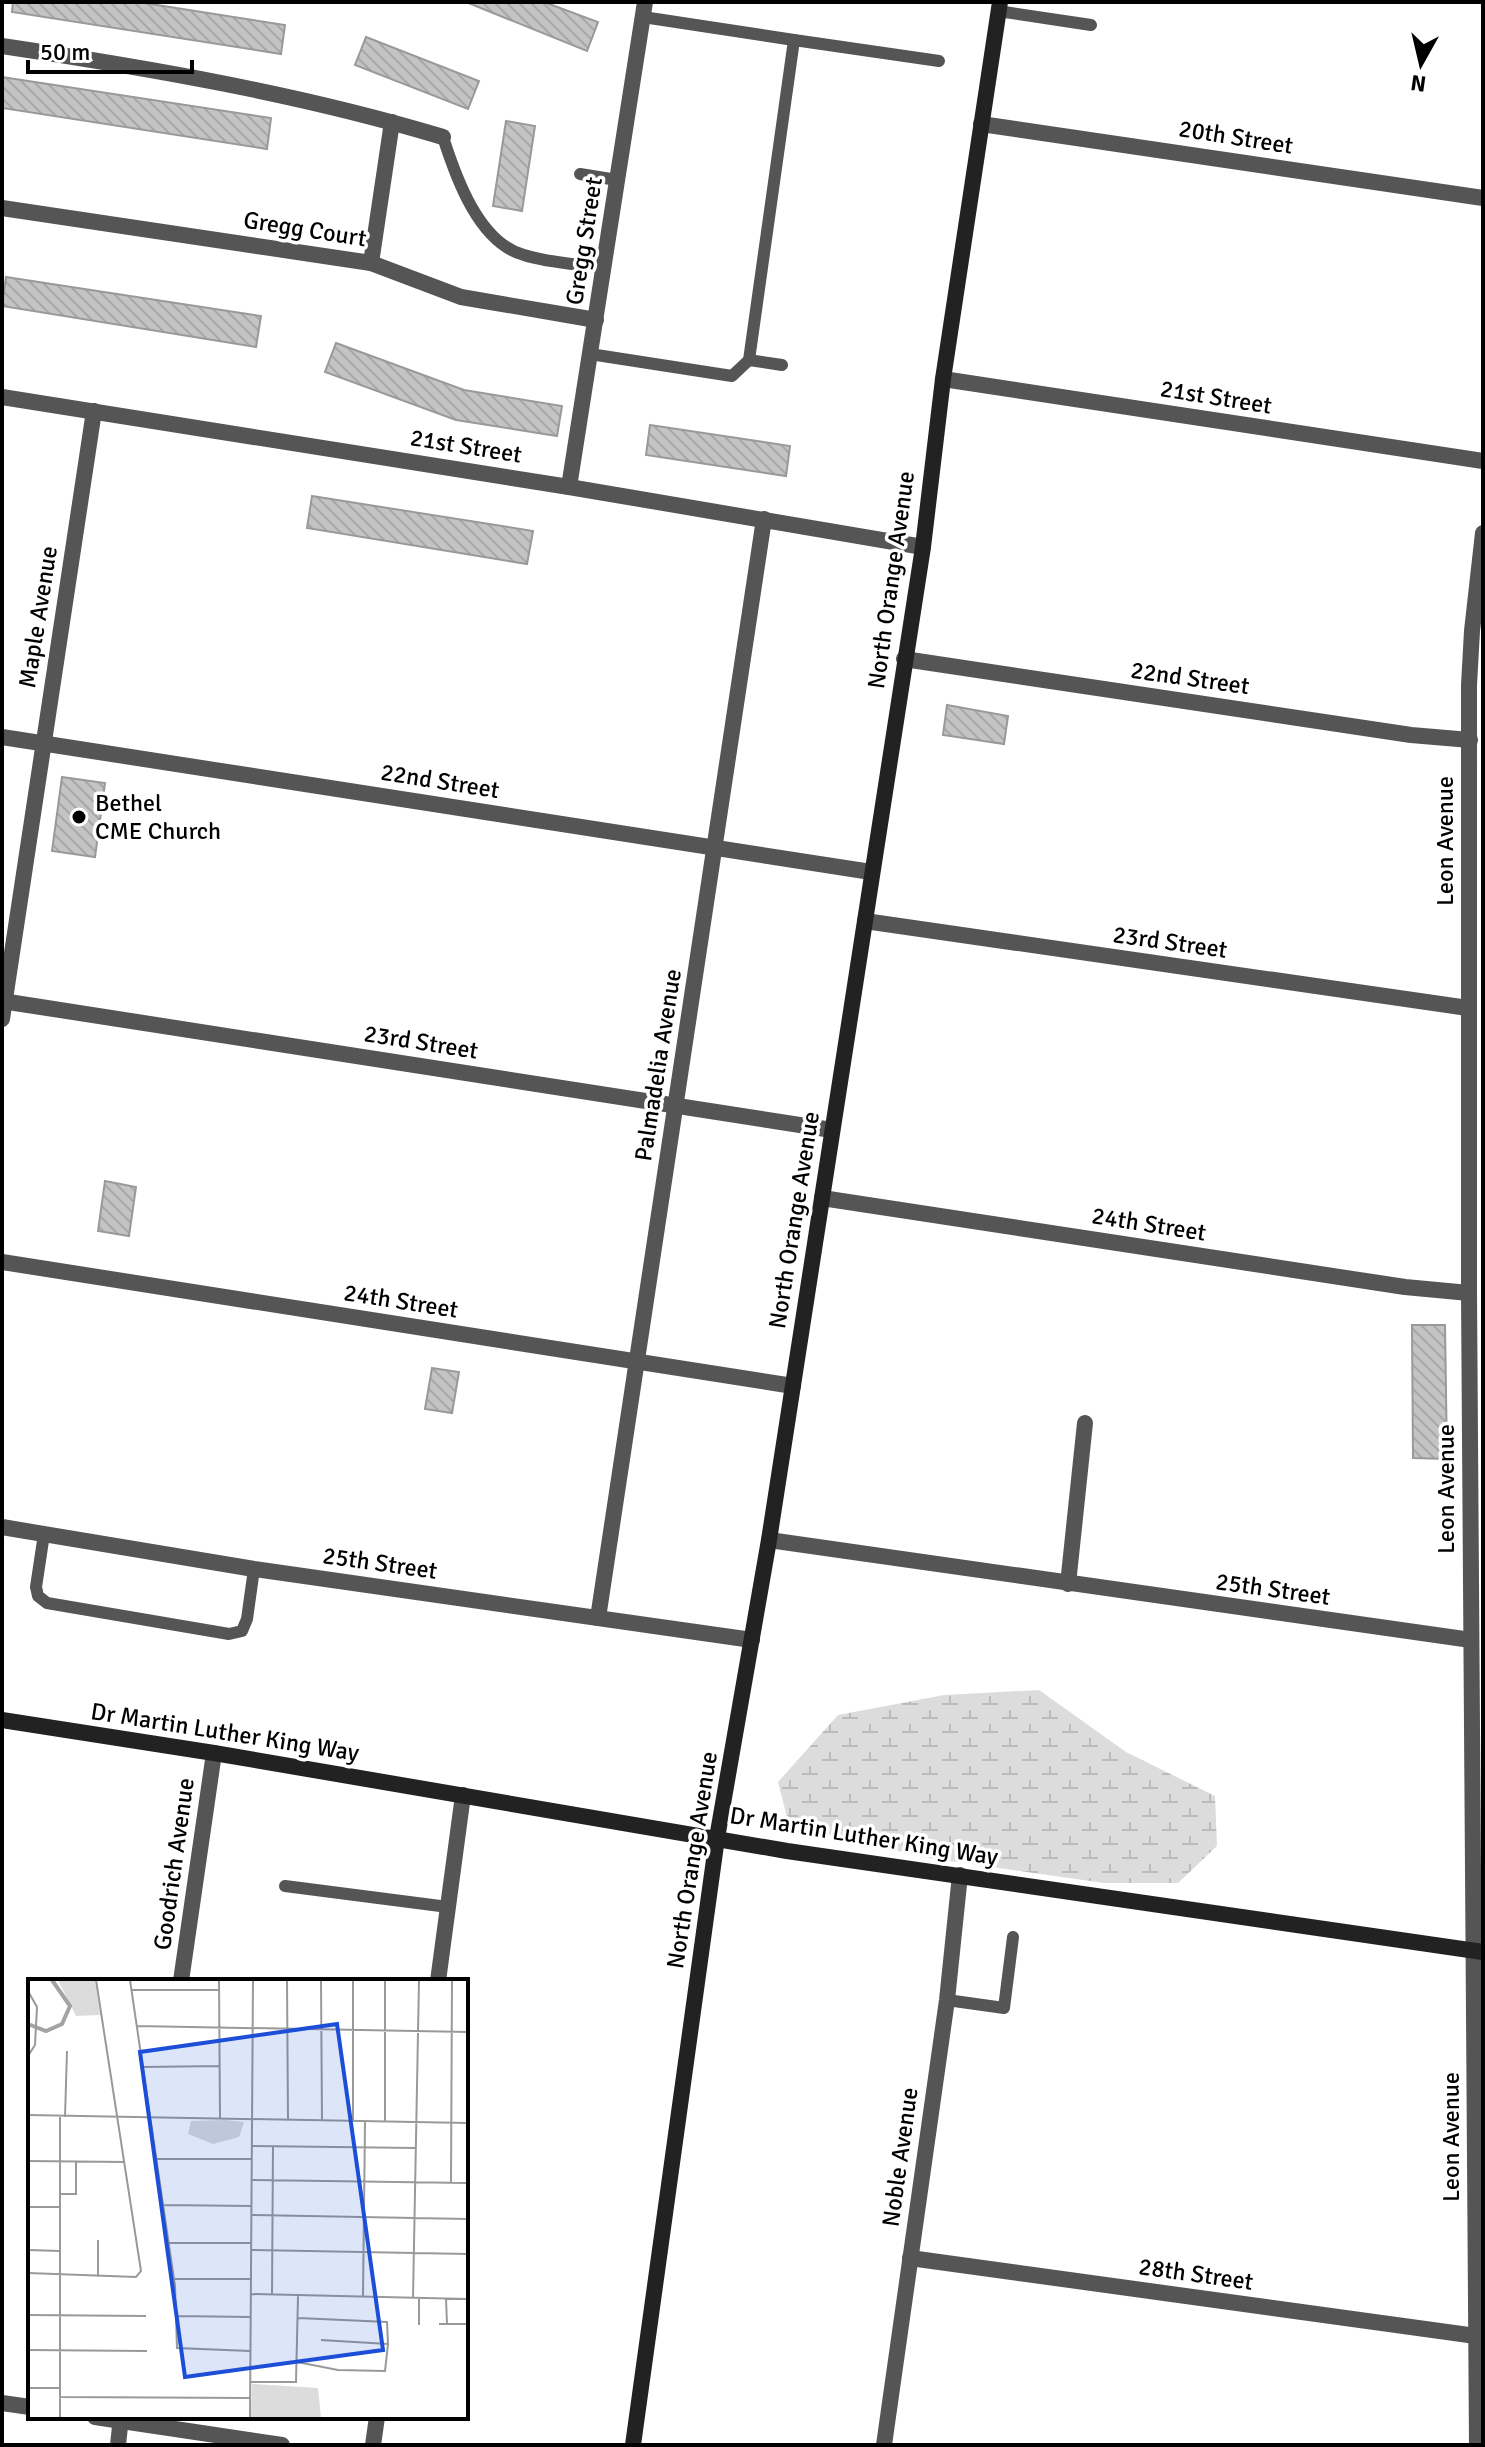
<svg xmlns="http://www.w3.org/2000/svg" width="1485" height="2447" font-family="Signika,sans-serif">
<style>
.wetland{fill:url(#wetland-marsh)}
.building{fill:url(#building-back-hatch);stroke:#999;stroke-width:2}
.lines{fill:none;stroke-linecap:round;stroke-linejoin:round}
.lane{stroke:#555;stroke-width:12}
.street{stroke:#555;stroke-width:16}
.secondary{stroke:#222;stroke-width:16}
.poi-dot{fill:#000;stroke:#fff;stroke-width:3}
.labels{text-anchor:middle;stroke-width:7;stroke-linejoin:round;paint-order:stroke}
.street-label{font-size:24px;fill:#000;stroke:#fff}
.poi-label{font-size:24px;fill:#000;stroke:#fff;text-anchor:start}
.inset-river{fill:none;stroke:#a3a3a3;stroke-width:4}
.inset-road{fill:none;stroke:#999;stroke-width:2}
.view{fill:#1d4ed8;fill-opacity:0.15;stroke:#1d4ed8;stroke-width:4}
.inset-edge{fill:none;stroke:#000;stroke-width:4}
</style>
<defs>
<pattern id="wetland-marsh" width="20" height="14" patternUnits="userSpaceOnUse" patternTransform="scale(2)"><rect width="20" height="14" fill="#dcdcdc"/><path d="M1 5h8M5 5V1M11 12h8M15 12V8" fill="none" stroke="#bbb"/></pattern>
<pattern id="building-back-hatch" width="6" height="6" patternUnits="userSpaceOnUse" patternTransform="scale(2)"><rect width="6" height="6" fill="#c4c4c4"/><path d="M-1 5l2 2M0 0l6 6M5-1l2 2" fill="none" stroke="#a7a7a7"/></pattern>
</defs>
<rect width="100%" height="100%" fill="#fff"/>
<path class="wetland" d="M 1039,1690 L 1126,1752 L 1215,1796 L 1217,1846 L 1178,1883 L 1104,1883 L 929,1858 L 789,1825 L 778,1782 L 838,1715 L 944,1695 Z"/>
<g class="building">
<path d="M 13,2 L 138,2 L 285,25 L 281,54 L 12,12 Z"/>
<path d="M 466,2 L 544,2 L 598,22 L 587,51 Z"/>
<path d="M 366,37 L 479,81 L 468,109 L 355,65 Z"/>
<path d="M 2,77 L 271,118 L 267,149 L 2,108 Z"/>
<path d="M 506,121 L 535,126 L 522,211 L 493,206 Z"/>
<path d="M 6,277 L 261,316 L 256,347 L 2,306 Z"/>
<path d="M 336,343 L 464,390 L 562,406 L 557,436 L 456,420 L 325,372 Z"/>
<path d="M 650,425 L 790,446 L 786,476 L 646,455 Z"/>
<path d="M 312,496 L 533,531 L 527,564 L 307,528 Z"/>
<path d="M 947,705 L 1008,716 L 1004,744 L 943,735 Z"/>
<path d="M 62,777 L 105,783 L 95,857 L 52,851 Z"/>
<path d="M 105,1181 L 136,1187 L 129,1236 L 98,1231 Z"/>
<path d="M 1412,1325 L 1445,1325 L 1447,1459 L 1413,1458 Z"/>
<path d="M 432,1368 L 459,1372 L 452,1413 L 425,1409 Z"/>
</g>
<g class="lines">
<g class="lane">
<path d="M 998,11 L 1091,25"/>
<path d="M 643,17 L 794,40"/>
<path d="M 443,137 C 456,178 479,243 524,255 C 549,263 578,264 604,268"/>
<path d="M 580,174 L 617,180"/>
<path d="M 590,354 L 732,376 L 749,360 L 794,40 L 939,61"/>
<path d="M 749,360 L 782,365"/>
<path d="M 44,1534 L 36,1587 L 38,1596 L 47,1603 L 229,1634 L 242,1631 L 247,1619 L 254,1569"/>
<path d="M 285,1886 L 448,1907"/>
<path d="M 947,2000 L 1004,2008 L 1013,1937"/>
</g>
<g class="street">
<path d="M 2,46 C 149,68 300,94 443,137"/>
<path d="M 981,124 L 1483,198"/>
<path d="M 2,208 L 371,263 L 461,297 L 596,320"/>
<path d="M 371,263 L 392,122"/>
<path d="M 943,379 L 1483,461"/>
<path d="M 2,397 L 569,487 L 923,547"/>
<path d="M 569,487 L 645,2"/>
<path d="M 904,659 L 1411,735 L 1470,740"/>
<path d="M 2,737 L 871,872"/>
<path d="M 865,921 L 1468,1008"/>
<path d="M 2,1001 L 832,1130"/>
<path d="M 2,1019 L 94,411"/>
<path d="M 822,1198 L 1405,1287 L 1469,1293"/>
<path d="M 2,1262 L 793,1386"/>
<path d="M 2,1527 L 254,1569 L 752,1640"/>
<path d="M 769,1540 L 1471,1640"/>
<path d="M 1068,1584 L 1085,1423"/>
<path d="M 598,1618 L 764,519"/>
<path d="M 181,1981 L 214,1753"/>
<path d="M 438,1981 L 463,1795"/>
<path d="M 910,2258 L 1476,2336"/>
<path d="M 2,2403 L 30,2407"/>
<path d="M 95,2417 L 282,2445"/>
<path d="M 118,2445 L 121,2417"/>
<path d="M 373,2445 L 377,2417"/>
<path d="M 884,2445 L 947,2000 L 960,1875"/>
<path d="M 1477,2445 L 1469,1293 L 1469,685 L 1472,631 L 1483,533"/>
</g>
<g class="secondary">
<path d="M 2,1720 L 214,1753 L 787,1851 L 1483,1952"/>
<path d="M 633,2445 L 717,1838 L 769,1540 L 923,547 L 943,379 L 1000,2"/>
</g>
</g>
<circle class="poi-dot" cx="79" cy="817" r="8"/>
<g class="labels">
<g class="street-label">
<text transform="translate(1236 137) rotate(9)" y="8">20th Street</text>
<text transform="translate(305 229) rotate(9)" y="8">Gregg Court</text>
<text transform="translate(584 241) rotate(-81)" y="8">Gregg Street</text>
<text transform="translate(1216 397) rotate(9)" y="8">21st Street</text>
<text transform="translate(466 446) rotate(9)" y="8">21st Street</text>
<text transform="translate(891 580) rotate(-82)" y="8">North Orange Avenue</text>
<text transform="translate(38 617) rotate(-81)" y="8">Maple Avenue</text>
<text transform="translate(1190 678) rotate(8)" y="8">22nd Street</text>
<text transform="translate(440 781) rotate(9)" y="8">22nd Street</text>
<text transform="translate(1445 841) rotate(-90)" y="8">Leon Avenue</text>
<text transform="translate(1170 942) rotate(8)" y="8">23rd Street</text>
<text transform="translate(421 1042) rotate(9)" y="8">23rd Street</text>
<text transform="translate(658 1065) rotate(-81)" y="8">Palmadelia Avenue</text>
<text transform="translate(794 1220) rotate(-81)" y="8">North Orange Avenue</text>
<text transform="translate(1149 1224) rotate(9)" y="8">24th Street</text>
<text transform="translate(401 1301) rotate(9)" y="8">24th Street</text>
<text transform="translate(1446 1489) rotate(-90)" y="8">Leon Avenue</text>
<text transform="translate(380 1563) rotate(8)" y="8">25th Street</text>
<text transform="translate(1273 1589) rotate(8)" y="8">25th Street</text>
<text transform="translate(225 1732) rotate(9)" y="8">Dr Martin Luther King Way</text>
<text transform="translate(864 1836) rotate(9)" y="8">Dr Martin Luther King Way</text>
<text transform="translate(692 1860) rotate(-81)" y="8">North Orange Avenue</text>
<text transform="translate(174 1864) rotate(-82)" y="8">Goodrich Avenue</text>
<text transform="translate(1451 2137) rotate(-90)" y="8">Leon Avenue</text>
<text transform="translate(900 2157) rotate(-82)" y="8">Noble Avenue</text>
<text transform="translate(1196 2274) rotate(8)" y="8">28th Street</text>
</g>
<g class="poi-label">
<text x="95" y="811">Bethel<tspan x="95" dy="28">CME Church</tspan></text>
</g>
</g>
<g transform="translate(28 1979)">
<rect width="440" height="440" fill="#fff"/>
<path d="M 30,1 L 67,1 L 72,36 L 48,37 Z" fill="#dcdcdc"/>
<path d="M 197,141 L 216,143 L 211,158 L 185,165 L 160,155 L 163,142 Z" fill="#dcdcdc"/>
<path d="M 224,405 L 290,409 L 293,439 L 223,439 Z" fill="#dcdcdc"/>
<path class="inset-river" d="M 0,45 L 18,52 L 34,45 L 42,27 L 24,1"/>
<path class="inset-road" d="M 102,1 L 147,307 L 149,369 L 222,372M 191,1 L 192,139M 259,1 L 260,141M 293,1 L 294,142M 325,1 L 325,142M 357,1 L 357,142M 104,11 L 191,11M 0,12 L 9,28 L 7,66 L 0,77M 109,47 L 440,53M 115,88 L 192,87M 0,136 L 440,144M 37,138 L 39,72M 224,167 L 388,169M 129,180 L 224,180M 0,182 L 97,183M 224,201 L 440,204M 423,204 L 424,1M 33,215 L 48,215 L 48,183M 135,226 L 223,227M 0,228 L 32,228M 223,236 L 440,240M 141,264 L 223,264M 0,271 L 32,272M 223,271 L 440,275M 0,294 L 108,298 L 113,292 L 68,1M 70,298 L 70,261M 146,300 L 222,300M 222,315 L 440,320M 244,316 L 245,167M 335,318 L 337,143M 385,319 L 391,1M 391,319 L 391,346M 418,320 L 419,345M 0,336 L 118,337M 148,337 L 222,338M 411,345 L 438,345M 293,361 L 360,365M 0,371 L 119,372M 269,383 L 310,391 L 357,392 L 360,365 L 359,343 L 270,339M 222,403 L 268,403 L 270,317M 0,409 L 31,409M 31,418 L 222,419M 32,439 L 32,138M 222,439 L 225,1"/>
<path class="view" d="M 309,45 L 355,371 L 157,398 L 112,73 Z"/>
<rect width="440" height="440" class="inset-edge"/>
</g>
<rect width="1485" height="2447" fill="none" stroke="#000000" stroke-width="8"/>
<g transform="translate(1421 64) rotate(188)" stroke="#ffffff" stroke-width="6" paint-order="stroke">
<path d="M0-6L14 30L0 20L-14 30Z" fill="#000000"/>
<text y="-12" font-size="22" font-weight="bold" text-anchor="middle" fill="#000000">N</text>
</g>
<path d="M28 60v12h164v-12" fill="none" stroke="#000000" stroke-width="4"/>
<text x="40" y="60" font-size="24" fill="#000000" stroke="#ffffff" stroke-width="6" paint-order="stroke">50 m</text>
</svg>
